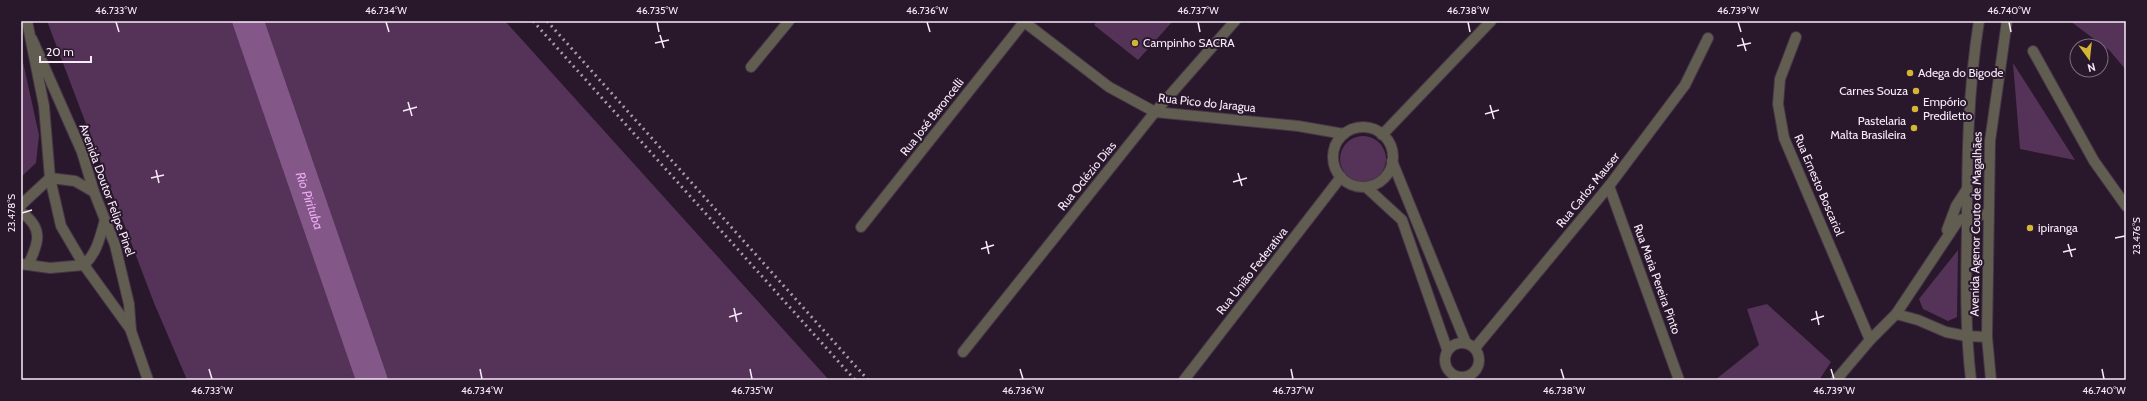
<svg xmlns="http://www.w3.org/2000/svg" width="2147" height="401" font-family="Cabin,sans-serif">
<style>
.green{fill:#553358}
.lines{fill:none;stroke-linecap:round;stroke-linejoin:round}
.river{stroke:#835787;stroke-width:31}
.minor-casing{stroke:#463548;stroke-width:12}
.minor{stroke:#615d50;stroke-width:10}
.rail{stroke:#a99aaa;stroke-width:3;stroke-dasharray:2 4;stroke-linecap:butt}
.ticks{fill:none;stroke:#f8ebf9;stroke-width:1.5}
.poi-dot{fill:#d5b535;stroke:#29172b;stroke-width:1.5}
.labels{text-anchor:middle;stroke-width:4;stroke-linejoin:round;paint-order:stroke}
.poi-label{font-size:12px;fill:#f8ebf9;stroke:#29172b;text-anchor:start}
.street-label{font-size:12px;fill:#f8ebf9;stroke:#29172b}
.water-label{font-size:13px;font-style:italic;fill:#edabf3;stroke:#29172b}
.neatline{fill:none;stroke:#f8ebf9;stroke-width:1.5}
.ticks-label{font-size:10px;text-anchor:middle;fill:#f8ebf9}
</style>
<rect width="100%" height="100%" fill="#29172b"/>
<g class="green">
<path d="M 47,21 L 505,21 L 829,380 L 187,380 L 154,303 Z"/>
<path d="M 1097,21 L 1173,21 L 1138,60 L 1094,25 Z"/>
<path d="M 2070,21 L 2126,21 L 2126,70 L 2110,51 Z"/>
<path d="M 21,53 L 39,135 L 36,163 L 21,177 Z"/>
<path d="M 2013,63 L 2075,160 L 2020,149 Z"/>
<circle cx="1363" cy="159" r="23"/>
<path d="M 1958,250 L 1957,317 L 1948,321 L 1923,309 L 1919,299 Z"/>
<path d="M 1767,304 L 1831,362 L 1819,380 L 1715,380 L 1759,345 L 1747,309 Z"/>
</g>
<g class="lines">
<path class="river" id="s1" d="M 248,21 L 372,380"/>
<g class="minor-casing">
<g id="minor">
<path d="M 27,21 L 44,106 L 50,178 L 61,226 L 84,265 L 131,330"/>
<path d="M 1023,21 L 1109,87 L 1155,112 L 1298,126 L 1344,134"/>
<path d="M 1796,37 L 1780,79 L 1778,104 L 1784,138 L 1870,340"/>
<path d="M 32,39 L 82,152 L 94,192 L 115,245 L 129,304 L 131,331 L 148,380"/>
<path d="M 2033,51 L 2094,161 L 2126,206"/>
<path d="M 751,67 L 789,21"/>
<circle cx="1363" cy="157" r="30"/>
<path d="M 1382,135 L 1491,21"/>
<path d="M 1392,161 L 1466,343"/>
<path d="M 1609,186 L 1679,380"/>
<path d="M 1366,187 L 1402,220 L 1447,349"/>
<path d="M 21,205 L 50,178 L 75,181 L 94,192"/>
<path d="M 21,212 C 44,228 39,243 28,265"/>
<path d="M 861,227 L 1024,22"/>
<path d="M 1947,230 L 1956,206 L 1967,189"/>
<path d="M 21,264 L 50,268 L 84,265 C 97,253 100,237 105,220"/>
<path d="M 1896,314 L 1918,320 L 1946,332 L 1966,336 L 1987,337"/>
<circle cx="1462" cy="360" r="17"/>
<path d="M 1475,348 L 1609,186 L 1685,85 L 1708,38"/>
<path d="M 963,352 L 1155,112 L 1235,21"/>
<path d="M 1184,380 L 1341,177"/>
<path d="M 1836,380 L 1870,340 L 1896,314 L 1958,221 L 1967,217 L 1987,214"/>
<path d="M 1971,380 C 1965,329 1966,279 1967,228 C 1967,159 1968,89 1979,21"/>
<path d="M 1991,380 L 1987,337 L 1990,141 L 2007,21"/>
</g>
</g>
<use href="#minor" class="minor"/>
<g class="rail">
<path d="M 533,21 L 855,380"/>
<path d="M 547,21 L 868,380"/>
</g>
</g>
<path class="ticks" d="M 116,22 L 119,32M 386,22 L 389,32M 657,22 L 659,32M 927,22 L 930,32M 1198,22 L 1200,32M 1468,22 L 1470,32M 1738,22 L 1741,32M 2009,22 L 2011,32M 660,35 L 664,48M 1742,38 L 1746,51M 655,43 L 669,40M 1737,46 L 1751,43M 408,102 L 412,116M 1490,105 L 1494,119M 403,111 L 417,107M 1485,114 L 1499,110M 156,170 L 159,183M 1238,173 L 1242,186M 151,178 L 164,175M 1233,182 L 1247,178M 22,213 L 32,210M 2115,238 L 2125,236M 986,241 L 989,254M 2068,244 L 2072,257M 981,249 L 994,245M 2063,252 L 2076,249M 734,308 L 737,322M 1816,311 L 1819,325M 729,317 L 742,313M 1811,320 L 1824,316M 209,369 L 212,379M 480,369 L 482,379M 750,369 L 752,379M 1020,369 L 1023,379M 1291,369 L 1293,379M 1561,369 L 1564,379M 1831,369 L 1834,379M 2102,369 L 2104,379"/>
<g class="poi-dot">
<circle cx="1135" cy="43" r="4"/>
<circle cx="1910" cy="73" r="4"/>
<circle cx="1916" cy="91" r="4"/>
<circle cx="1915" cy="109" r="4"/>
<circle cx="1914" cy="128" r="4"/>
<circle cx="2030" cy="228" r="4"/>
</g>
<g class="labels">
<g class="poi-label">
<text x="1143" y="47">Campinho SACRA</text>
<text x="1918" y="77">Adega do Bigode</text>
<text x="1908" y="95" text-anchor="end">Carnes Souza</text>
<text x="1923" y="106">Empório<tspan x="1923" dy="14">Prediletto</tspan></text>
<text x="1906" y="125" text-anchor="end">Pastelaria<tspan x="1906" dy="14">Malta Brasileira</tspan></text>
<text x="2038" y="232">ipiranga</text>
</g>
<g class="street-label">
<text transform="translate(1207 103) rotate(6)" y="4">Rua Pico do Jaragua</text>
<text transform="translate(932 117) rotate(-52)" y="4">Rua José Baroncelli</text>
<text transform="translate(1087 176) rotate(-51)" y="4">Rua Oclézio Dias</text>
<text transform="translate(1819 185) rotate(67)" y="4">Rua Ernesto Boscariol</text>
<text transform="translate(107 190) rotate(70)" y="4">Avenida Doutor Felipe Pinel</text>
<text transform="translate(1588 190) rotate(-51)" y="4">Rua Carlos Mauser</text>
<text transform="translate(1976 224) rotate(-89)" y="4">Avenida Agenor Couto de Magalhães</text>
<text transform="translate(1252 271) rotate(-52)" y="4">Rua União Federativa</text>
<text transform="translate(1657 279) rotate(70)" y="4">Rua Maria Pereira Pinto</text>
</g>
<g class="water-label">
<text dy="5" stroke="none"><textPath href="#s1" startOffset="190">Rio Pirituba</textPath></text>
</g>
</g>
<rect width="2147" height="401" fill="none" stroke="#29172b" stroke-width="44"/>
<g transform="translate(2089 58) rotate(165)"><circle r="19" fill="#29172b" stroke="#7c6c7d"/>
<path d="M0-3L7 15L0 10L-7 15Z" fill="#d5b535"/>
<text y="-6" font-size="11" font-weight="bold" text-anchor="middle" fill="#f8ebf9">N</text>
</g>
<path d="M40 56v6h51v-6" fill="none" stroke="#f8ebf9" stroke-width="2"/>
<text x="46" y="56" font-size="12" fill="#f8ebf9" stroke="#29172b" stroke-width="3" paint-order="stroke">20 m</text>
<rect x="22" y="22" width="2103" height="357" class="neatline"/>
<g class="ticks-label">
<text x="116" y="14">46.733°W</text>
<text x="386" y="14">46.734°W</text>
<text x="657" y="14">46.735°W</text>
<text x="927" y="14">46.736°W</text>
<text x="1198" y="14">46.737°W</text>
<text x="1468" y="14">46.738°W</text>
<text x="1738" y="14">46.739°W</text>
<text x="2009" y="14">46.740°W</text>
<text transform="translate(11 213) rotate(-90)" y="4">23.478°S</text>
<text transform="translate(2136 236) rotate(-90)" y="4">23.476°S</text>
<text x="212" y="394">46.733°W</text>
<text x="482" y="394">46.734°W</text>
<text x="752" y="394">46.735°W</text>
<text x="1023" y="394">46.736°W</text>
<text x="1293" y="394">46.737°W</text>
<text x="1564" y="394">46.738°W</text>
<text x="1834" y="394">46.739°W</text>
<text x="2104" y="394">46.740°W</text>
</g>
</svg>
